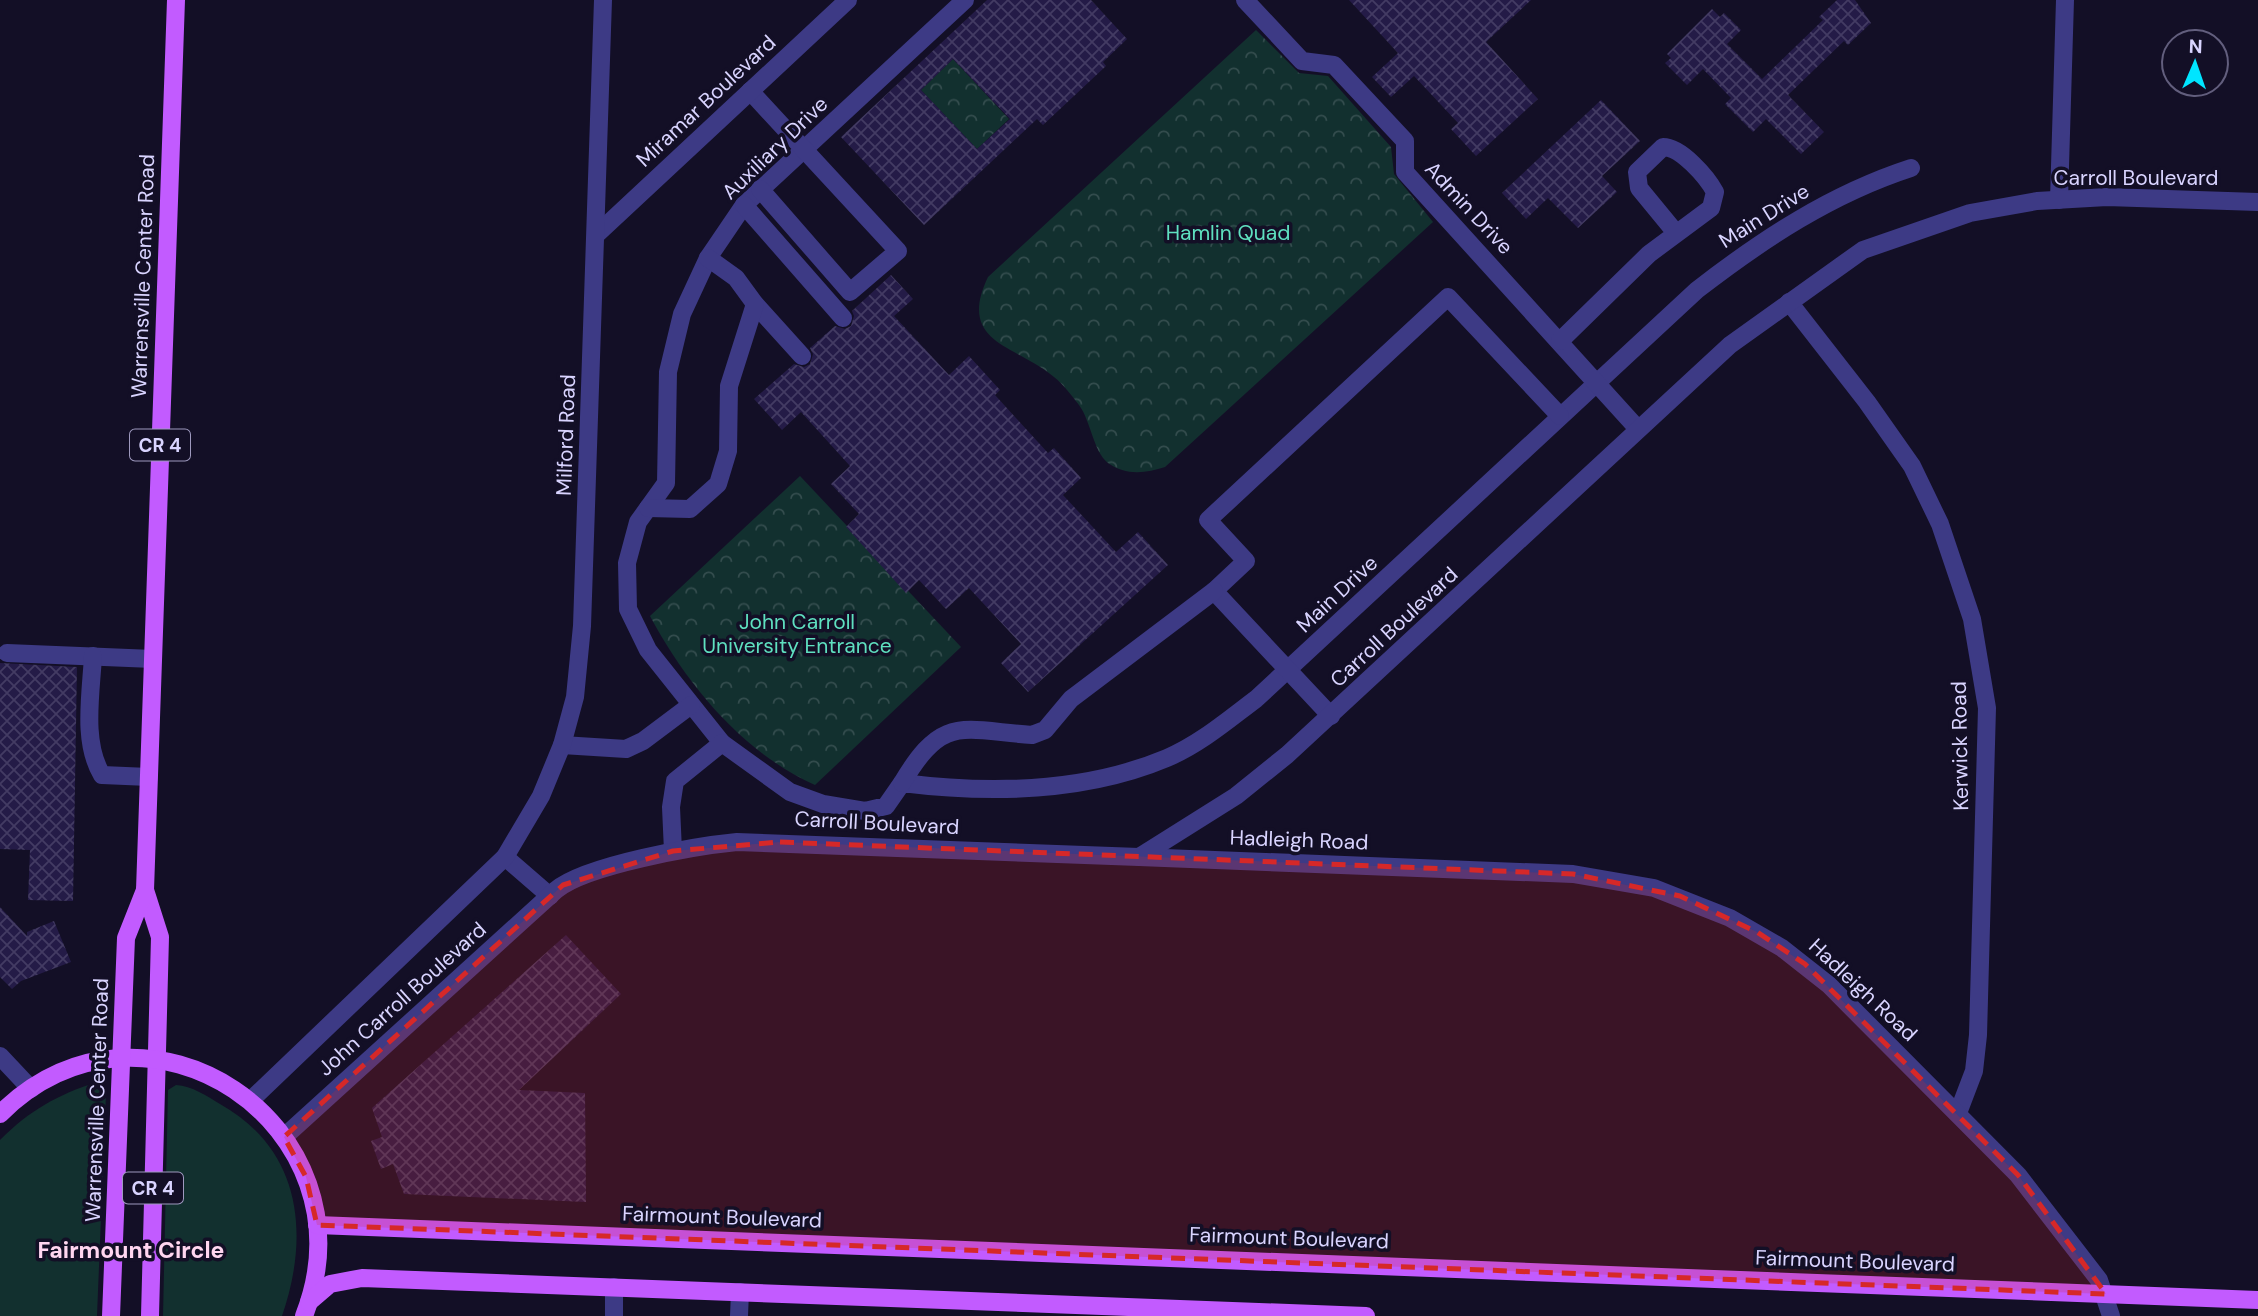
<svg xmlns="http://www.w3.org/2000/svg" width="2258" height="1316" font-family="'DM Sans',sans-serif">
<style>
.grass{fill:#12302f}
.park{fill:url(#park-crowns)}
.building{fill:url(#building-cross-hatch);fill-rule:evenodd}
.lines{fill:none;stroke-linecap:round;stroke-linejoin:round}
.minor{stroke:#3d3a85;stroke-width:18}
.major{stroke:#c25bff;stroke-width:18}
.marked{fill:#d62828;fill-opacity:0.2;stroke:#d62828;stroke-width:5;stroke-dasharray:14 9;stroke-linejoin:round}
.labels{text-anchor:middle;stroke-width:7;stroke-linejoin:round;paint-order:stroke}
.shield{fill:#130f26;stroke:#9e99be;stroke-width:2}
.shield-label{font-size:19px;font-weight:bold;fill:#d9d4ff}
.street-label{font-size:21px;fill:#d9d4ff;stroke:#130f26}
.park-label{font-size:21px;fill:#5fe0c0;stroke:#130f26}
.neighbourhood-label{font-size:23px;font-weight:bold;fill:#ffd6f0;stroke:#130f26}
</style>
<defs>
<pattern id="park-crowns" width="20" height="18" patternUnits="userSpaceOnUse" patternTransform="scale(1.75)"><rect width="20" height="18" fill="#12302f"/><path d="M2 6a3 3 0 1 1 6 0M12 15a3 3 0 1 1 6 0" fill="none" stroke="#344d4e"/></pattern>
<pattern id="building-cross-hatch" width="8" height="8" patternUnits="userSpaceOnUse" patternTransform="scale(1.75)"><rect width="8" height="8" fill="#241b47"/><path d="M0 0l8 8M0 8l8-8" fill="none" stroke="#433b63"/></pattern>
</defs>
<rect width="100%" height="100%" fill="#130f26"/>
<g class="grass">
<path d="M 97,1082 L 106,1094 L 97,1316 L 0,1316 L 0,1140 C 30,1110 57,1095 97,1082 Z"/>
<path d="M 176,1085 C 192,1086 207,1096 220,1104 C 302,1150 310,1235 282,1316 L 163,1316 L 168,1090 Z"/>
</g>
<g class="park">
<path d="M 1256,30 L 1299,73 L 1328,76 L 1391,147 L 1394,174 L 1433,222 L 1165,467 C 1146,473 1126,476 1108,463 C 1093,451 1091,421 1079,405 C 1072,396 1063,384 1054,377 C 1017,345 956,344 988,277 Z"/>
<path d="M 953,59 L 1009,119 L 977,149 L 921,90 Z"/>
<path d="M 800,476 L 961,647 L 815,785 C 742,752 687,685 650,616 Z"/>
</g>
<g class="building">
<path d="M 987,0 L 1091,0 L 1127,39 L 1103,62 L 1106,66 L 1043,125 L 1037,119 L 924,225 L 841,137 ZM 953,59 L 1010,119 L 977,149 L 921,90 Z"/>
<path d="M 1349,0 L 1531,0 L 1486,42 L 1538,99 L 1476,156 L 1451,129 L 1458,123 L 1414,76 L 1391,97 L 1372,77 L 1398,53 Z"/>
<path d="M 1837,0 L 1855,0 L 1871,23 L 1848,45 L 1844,41 L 1788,95 L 1824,132 L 1801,154 L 1766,119 L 1753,132 L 1725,104 L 1731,98 L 1703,69 L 1687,85 L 1665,63 L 1671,58 L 1667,54 L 1712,9 L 1720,17 L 1724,13 L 1741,30 L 1727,44 L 1762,79 L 1823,20 L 1819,17 Z"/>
<path d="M 1601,100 L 1640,141 L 1602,176 L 1617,192 L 1578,228 L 1548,198 L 1526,219 L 1502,193 Z"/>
<path d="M 891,275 L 913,299 L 894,316 L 949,375 L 969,356 L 1000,390 L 995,395 L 1048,453 L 1054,448 L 1081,478 L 1063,495 L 1116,552 L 1138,532 L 1168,565 L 1028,692 L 1001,663 L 1021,644 L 969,588 L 946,609 L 919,580 L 906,593 L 846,527 L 859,514 L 831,484 L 850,466 L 801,412 L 782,430 L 754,399 L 794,364 L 804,367 L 810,364 L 813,354 L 810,348 L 835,326 L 845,329 L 851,326 L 854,316 L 852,311 Z"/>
<path d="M 0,663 L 77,667 L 73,901 L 28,900 L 30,850 L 0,849 Z"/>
<path d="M 0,907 L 27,936 L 27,932 L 54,921 L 71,962 L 21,981 L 12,989 L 0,977 Z"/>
<path d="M 566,935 L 621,994 L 519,1090 L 585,1093 L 586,1202 L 404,1194 L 393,1164 L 381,1169 L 371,1141 L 382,1137 L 372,1108 Z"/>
</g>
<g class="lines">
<g class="minor">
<path d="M 965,0 L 744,205 L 708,258 L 682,314 L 668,372 L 666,483 L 638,522 L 627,563 L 628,609 L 648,650 L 722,743 L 790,792 L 823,804 L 865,811 L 886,806 L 902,783 C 990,794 1084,793 1167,758 C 1200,744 1228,720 1256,699 L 1697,290 C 1763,239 1831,194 1911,168"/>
<path d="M 1245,0 L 1302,61 L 1334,65 L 1405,141 L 1405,172 L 1638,429"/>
<path d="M 750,91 L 898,251 L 850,292 L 760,189"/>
<path d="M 2059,200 L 2065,0"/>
<path d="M 744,205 L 843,318"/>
<path d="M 596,235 L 848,0"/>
<path d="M 1789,302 L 1867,402 L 1912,466 L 1940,524 L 1972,619 L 1987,708 L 1978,1035 L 1974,1071 L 1958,1113"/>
<path d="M 755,304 L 802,356"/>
<path d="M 1560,341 L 1649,254 L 1711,208 L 1715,192 C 1707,177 1681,147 1663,147 L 1637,172 L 1639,188 L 1676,233"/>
<path d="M 648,508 L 690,509 L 718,484 L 728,451 L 729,386 L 755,304 L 736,278 L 708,258"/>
<path d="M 7,653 L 153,659"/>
<path d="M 93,656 C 91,694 82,742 102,775 L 149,777"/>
<path d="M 1331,716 L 1214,591 L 1246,561 L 1208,520 L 1448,297 L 1560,416"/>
<path d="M 562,745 L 626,749 L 643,741 L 691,705"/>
<path d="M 902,783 C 943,714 961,730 1032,735 L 1045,730 L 1071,699 L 1214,591"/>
<path d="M 673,851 L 671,807 L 675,781 L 722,743"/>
<path d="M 505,857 L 550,896"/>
<path d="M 1139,857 L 1573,874 L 1654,888 L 1730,918 L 1782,948 L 1829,985 L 2018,1175 L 2099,1280 L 2111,1316"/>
<path d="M 0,1056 L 31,1089"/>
<path d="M 251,1100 L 505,857 L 541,796 L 562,745 L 575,697 L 582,626 L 603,0"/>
<path d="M 284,1137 L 556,890 C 586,865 696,846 737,842 L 1139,857 L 1236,796 L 1287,755 L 1730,345 L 1863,250 L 1970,213 L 2037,201 L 2107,197 L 2258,202"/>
<path d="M 614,1316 L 614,1287"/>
<path d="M 739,1316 L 740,1292"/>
</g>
<g class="major">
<path d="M 145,890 L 160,937 L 150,1316"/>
<path d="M 0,1114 C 145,970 378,1126 304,1316"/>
<path d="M 317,1225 L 2258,1300"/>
<path d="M 309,1302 L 330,1284 L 362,1278 L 1366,1316"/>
<path d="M 111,1316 L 126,938 L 145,890 L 176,0"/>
</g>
</g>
<path class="marked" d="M 780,842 L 1573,874 L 1680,896 L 1757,932 L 1805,964 L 2018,1175 L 2106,1294 L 317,1225 L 306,1177 L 284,1137 L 563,885 L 673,851 Z"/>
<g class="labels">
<g class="shield">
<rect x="130" y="429.5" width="60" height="31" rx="5"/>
<rect x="123" y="1172.5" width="60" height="31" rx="5"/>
</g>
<g class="shield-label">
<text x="160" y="452">CR 4</text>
<text x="153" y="1195">CR 4</text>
</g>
<g class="street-label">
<text transform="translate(706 101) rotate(-43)" y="7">Miramar Boulevard</text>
<text transform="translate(775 148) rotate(-44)" y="7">Auxiliary Drive</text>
<text x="2136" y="185">Carroll Boulevard</text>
<text transform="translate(1469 208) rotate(47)" y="7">Admin Drive</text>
<text transform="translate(1764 216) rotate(-32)" y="7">Main Drive</text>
<text transform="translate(143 276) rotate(-88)" y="7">Warrensville Center Road</text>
<text transform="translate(566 435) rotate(-88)" y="7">Milford Road</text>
<text transform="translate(1337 594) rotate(-43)" y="7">Main Drive</text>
<text transform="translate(1394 627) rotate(-43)" y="7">Carroll Boulevard</text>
<text transform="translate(1960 746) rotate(-91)" y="7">Kerwick Road</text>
<text transform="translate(877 823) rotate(3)" y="7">Carroll Boulevard</text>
<text transform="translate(1299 840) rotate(2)" y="7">Hadleigh Road</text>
<text transform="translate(1863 990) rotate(43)" y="7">Hadleigh Road</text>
<text transform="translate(402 999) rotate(-42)" y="7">John Carroll Boulevard</text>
<text transform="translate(97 1100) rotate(-88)" y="7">Warrensville Center Road</text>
<text transform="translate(722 1217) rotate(2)" y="7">Fairmount Boulevard</text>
<text transform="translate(1289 1238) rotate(2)" y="7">Fairmount Boulevard</text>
<text transform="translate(1855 1261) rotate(2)" y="7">Fairmount Boulevard</text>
</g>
<g class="park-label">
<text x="1228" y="240">Hamlin Quad</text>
<text x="797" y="629">John Carroll<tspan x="797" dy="24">University Entrance</tspan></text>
</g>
<g class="neighbourhood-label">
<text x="131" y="1258">Fairmount Circle</text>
</g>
</g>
<g transform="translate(2195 63) rotate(2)"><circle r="33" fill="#130f26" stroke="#625e7d" stroke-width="2"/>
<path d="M0-5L12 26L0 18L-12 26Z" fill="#00e5ff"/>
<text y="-10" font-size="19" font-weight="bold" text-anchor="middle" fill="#d9d4ff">N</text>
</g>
</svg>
